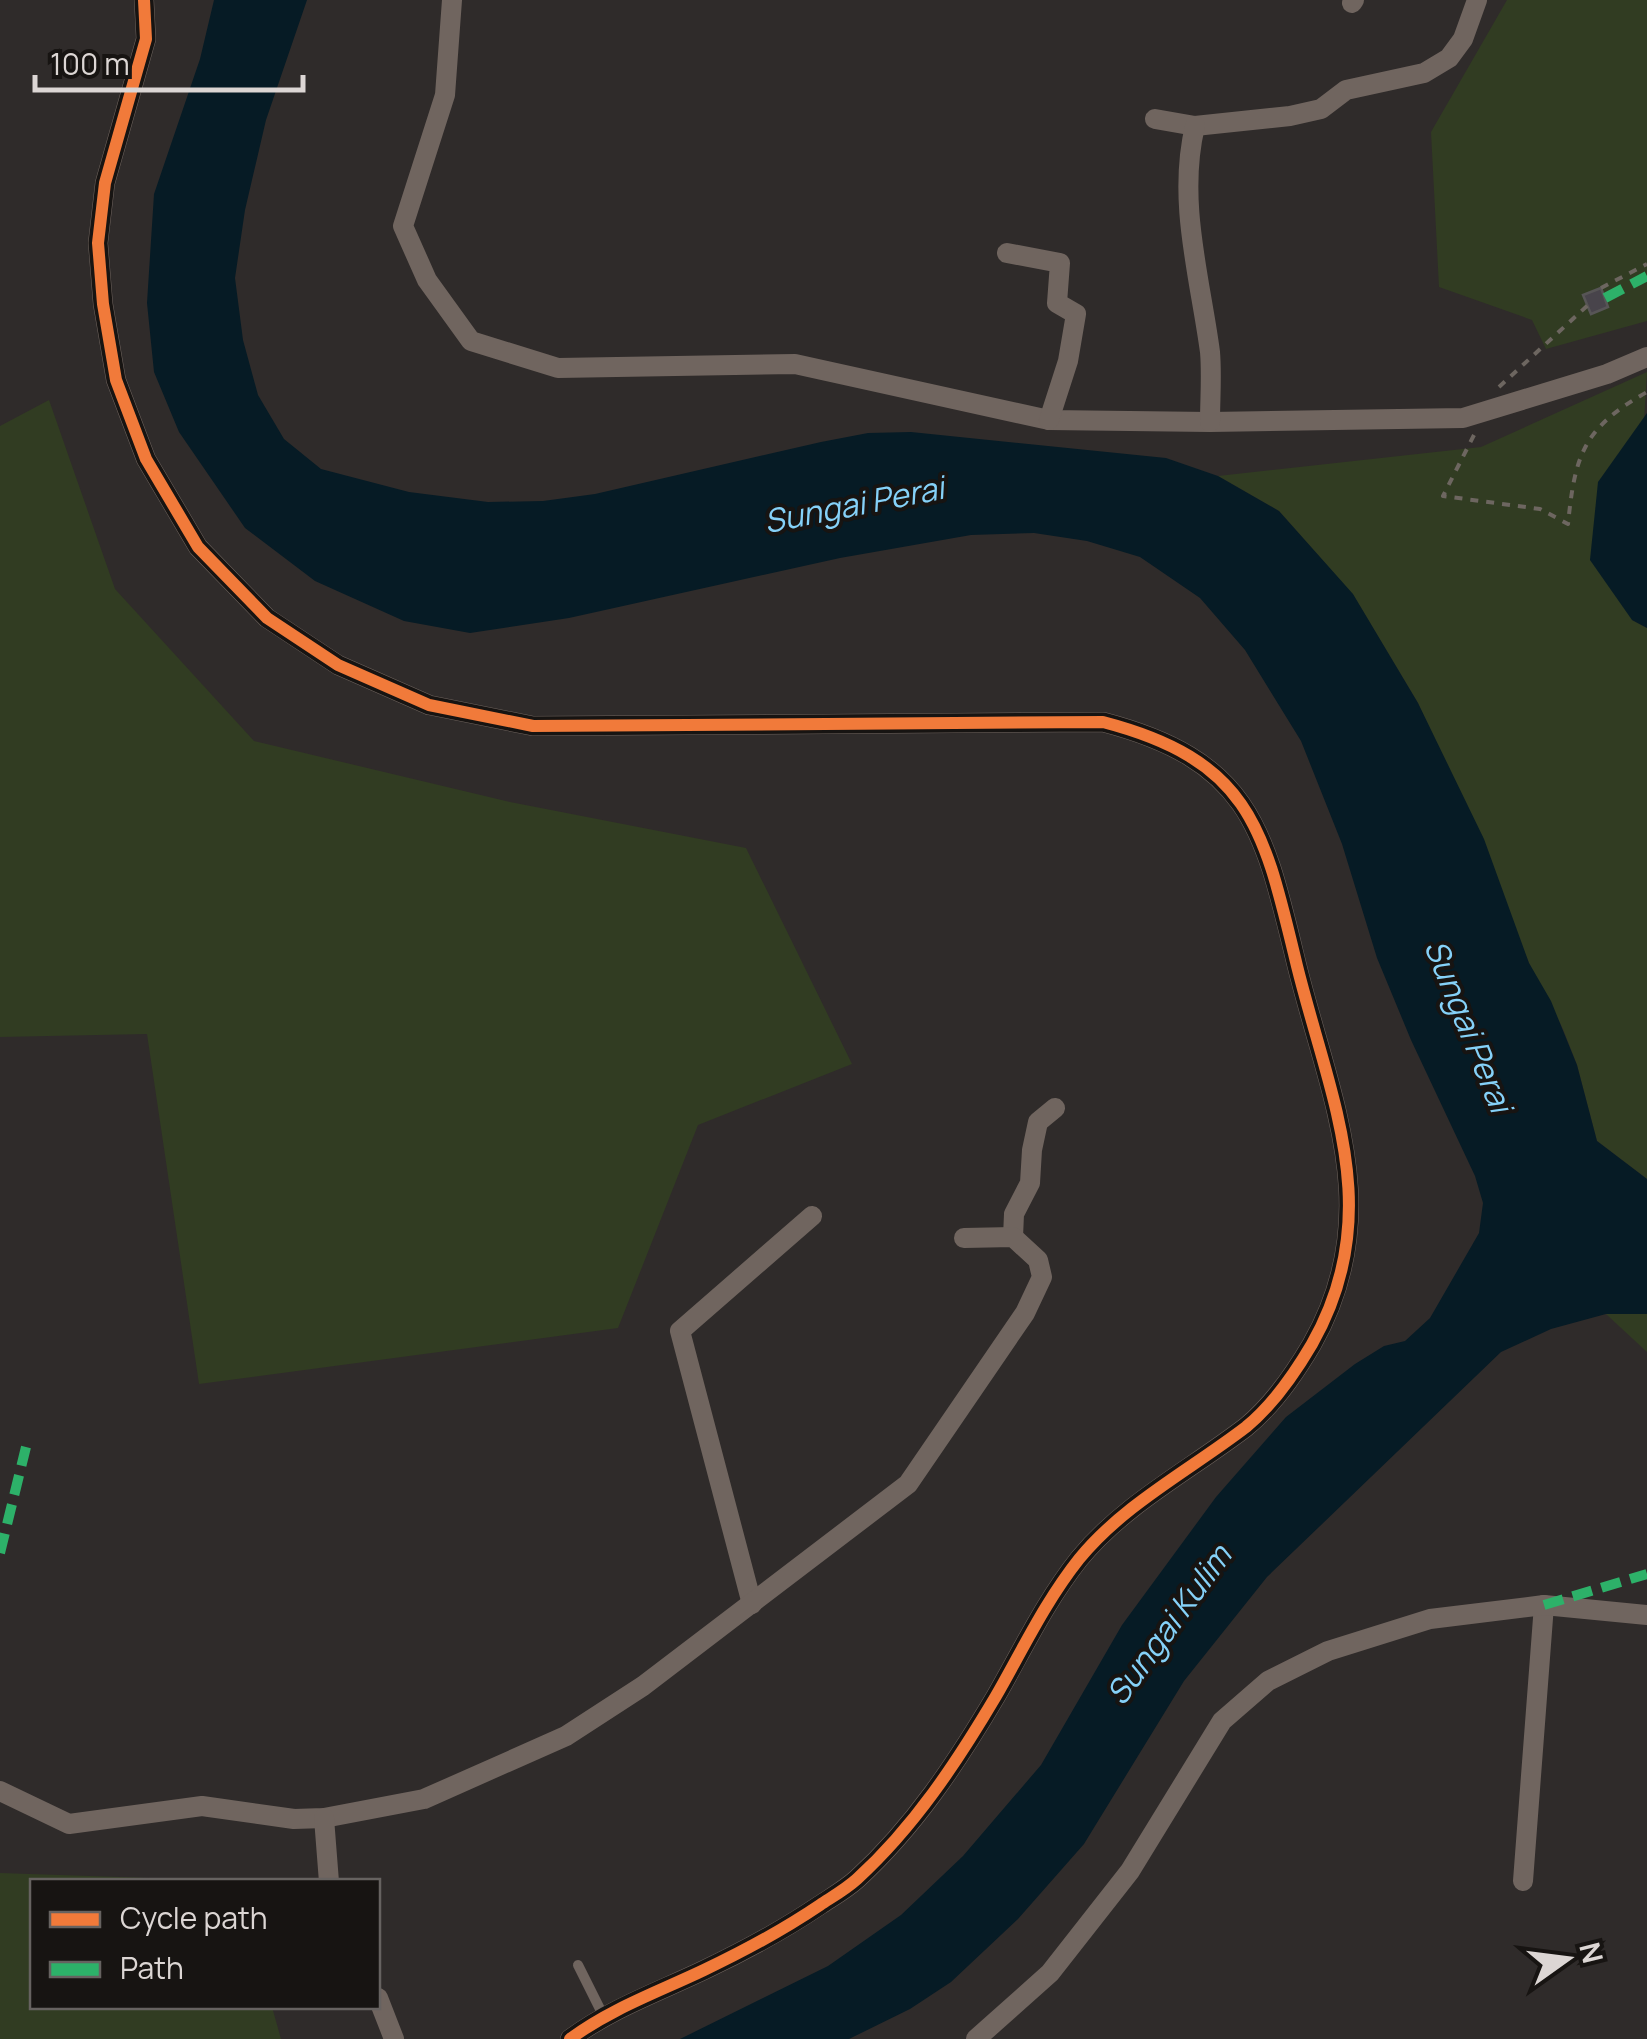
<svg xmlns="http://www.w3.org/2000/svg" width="1647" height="2039" font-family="Manrope,sans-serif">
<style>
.green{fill:#313c22}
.water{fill:#061b25}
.building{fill:#48444b;stroke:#575556;stroke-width:2.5}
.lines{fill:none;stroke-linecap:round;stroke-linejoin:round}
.path{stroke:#6d6660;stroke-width:4;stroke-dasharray:8 8;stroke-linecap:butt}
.service{stroke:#70655f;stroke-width:10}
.minor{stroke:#70655f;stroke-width:20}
.quiet{stroke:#2db169;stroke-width:10;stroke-dasharray:20 10;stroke-linecap:butt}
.cycleway-casing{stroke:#171412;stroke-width:19}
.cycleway{stroke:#f17a3a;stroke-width:12}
.labels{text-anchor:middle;stroke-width:8;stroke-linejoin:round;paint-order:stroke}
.water-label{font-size:32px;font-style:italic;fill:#85d1f8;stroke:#171412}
</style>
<rect width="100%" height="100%" fill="#2f2b2a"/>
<g class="green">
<path d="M 1507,0 L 1647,0 L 1647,321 L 1546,349 L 1532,320 L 1439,287 L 1431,132 Z"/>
<path d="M 1647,372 L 1632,620 L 1647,628 L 1647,1179 L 1597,1141 L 1577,1065 L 1563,1029 L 1529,963 L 1418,703 L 1353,595 L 1279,511 L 1218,476 L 1481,447 Z"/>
<path d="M 49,400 L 115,589 L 254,741 L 510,802 L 746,848 L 852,1064 L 698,1125 L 618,1328 L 199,1384 L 147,1034 L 0,1037 L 0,426 Z"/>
<path d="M 1606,1314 L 1647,1314 L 1647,1352 Z"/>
<path d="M 0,1873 L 239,1881 L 32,1882 L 32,2006 L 272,2007 L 281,2039 L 0,2039 Z"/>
</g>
<g class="water">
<path d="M 214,0 L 307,0 L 266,120 L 245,210 L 235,278 L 243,340 L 258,395 L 284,439 L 321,469 L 409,492 L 488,502 L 543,501 L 595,494 L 821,442 L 868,433 L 911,432 L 1166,458 L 1218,476 L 1279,511 L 1353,594 L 1418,703 L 1484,839 L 1529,963 L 1551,1001 L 1577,1065 L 1597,1141 L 1647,1179 L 1647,1314 L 1606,1314 L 1551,1329 L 1501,1352 L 1267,1577 L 1184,1681 L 1084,1844 L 1018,1919 L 951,1982 L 910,2009 L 849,2039 L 680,2039 L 828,1966 L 901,1915 L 963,1856 L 1041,1765 L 1122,1625 L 1216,1497 L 1286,1417 L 1355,1364 L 1384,1346 L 1405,1341 L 1430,1318 L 1479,1233 L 1483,1203 L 1475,1176 L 1411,1040 L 1377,958 L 1342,844 L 1301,741 L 1245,650 L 1200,598 L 1140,557 L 1087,541 L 1034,533 L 971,535 L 840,558 L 569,618 L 470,633 L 404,621 L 315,581 L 245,528 L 179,432 L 154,372 L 147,303 L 154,194 L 200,59 Z"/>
<path d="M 1647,413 L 1647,628 L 1632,620 L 1590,560 L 1598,482 Z"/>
</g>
<path class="building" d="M 1601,288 L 1608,307 L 1591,314 L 1583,295 Z"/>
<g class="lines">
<g class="path">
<path d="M 1601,288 L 1647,264"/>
<path d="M 1499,387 L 1588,305"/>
<path d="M 1474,435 L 1443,496 L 1540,509 L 1568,524 C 1575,455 1583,428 1647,392"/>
</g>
<path class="service" d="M 578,1965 L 603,2015"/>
<g class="minor">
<path d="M 144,0 L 146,39 L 105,183 L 98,243 L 103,304 L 116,380 L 146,459 L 198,547 L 267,618 L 338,665 L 429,705 L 533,726 L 1103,722 C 1252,761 1264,830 1297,966 C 1330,1099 1387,1212 1312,1344 C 1295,1373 1273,1405 1246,1427 C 1190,1470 1124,1504 1079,1559 C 1045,1602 1023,1649 996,1696 C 957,1762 914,1827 857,1879 C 846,1889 832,1897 820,1905 C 783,1930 744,1951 704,1970 C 658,1992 612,2008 570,2039"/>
<path d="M 452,0 L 445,95 L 403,226 L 427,280 L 471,341 L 558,368 L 795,364 L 1049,420 L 1210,422 L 1463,418 L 1607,374 L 1647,357"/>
<path d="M 1352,3 L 1354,0"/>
<path d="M 1155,119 L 1195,126 L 1290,116 L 1321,109 L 1346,90 L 1424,73 L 1449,58 L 1463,39 L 1477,0"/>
<path d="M 1195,126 C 1177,201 1200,277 1210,352 C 1212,375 1210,399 1210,422"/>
<path d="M 1007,253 L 1060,263 L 1057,303 L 1076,314 L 1068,361 L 1049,420"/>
<path d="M 1013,1237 L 1014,1214 L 1030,1183 L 1032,1150 L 1038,1122 L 1055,1108"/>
<path d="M 752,1604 L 680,1331 L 812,1216"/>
<path d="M 0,1791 L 69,1824 L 202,1806 L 294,1819 L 324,1818 L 424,1799 L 566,1736 L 643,1686 L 908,1484 L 1025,1313 L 1042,1277 L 1038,1260 L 1013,1237 L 964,1238"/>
<path d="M 324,1818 L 329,1882"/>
<path d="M 1523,1881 L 1544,1605"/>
<path d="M 378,1998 L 394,2039"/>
<path d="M 976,2039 L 1050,1973 L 1130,1871 L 1222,1721 L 1268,1681 L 1328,1651 L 1430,1619 L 1544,1605 L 1647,1615"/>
</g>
<g class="quiet">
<path d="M 1605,298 L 1647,276"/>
<path d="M 0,1553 L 26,1447"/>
<path d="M 1544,1605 L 1647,1574"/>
</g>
<g class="cycleway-casing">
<path id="cycleway" d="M 144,0 L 146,39 L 105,183 L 98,243 L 103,304 L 116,380 L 146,459 L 198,547 L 267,618 L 338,665 L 429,705 L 533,726 L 1103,722 C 1252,761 1264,830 1297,966 C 1330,1099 1387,1212 1312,1344 C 1295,1373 1273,1405 1246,1427 C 1190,1470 1124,1504 1079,1559 C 1045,1602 1023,1649 996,1696 C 957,1762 914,1827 857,1879 C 846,1889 832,1897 820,1905 C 783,1930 744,1951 704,1970 C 658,1992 612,2008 570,2039"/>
</g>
<use href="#cycleway" class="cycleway"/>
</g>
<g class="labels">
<g class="water-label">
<text transform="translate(854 505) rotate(-11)" y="11">Sungai Perai</text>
<text transform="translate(1468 1026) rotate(68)" y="11">Sungai Perai</text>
<text transform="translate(1169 1625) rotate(-54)" y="11">Sungai Kulim</text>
</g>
</g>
<rect x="30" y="1879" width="350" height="130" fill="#171412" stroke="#666260" stroke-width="2.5"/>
<rect x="50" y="1912" width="50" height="15" fill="#f17a3a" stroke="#666260" stroke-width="2.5"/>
<text x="120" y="1929" font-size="30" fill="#dcd6d4">Cycle path</text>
<rect x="50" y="1962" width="50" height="15" fill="#2db169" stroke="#666260" stroke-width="2.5"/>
<text x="120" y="1979" font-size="30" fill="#dcd6d4">Path</text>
<g transform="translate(1567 1959) rotate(76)" stroke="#171412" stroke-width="8" paint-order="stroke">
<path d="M0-8L18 38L0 25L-18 38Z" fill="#dcd6d4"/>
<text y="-15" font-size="28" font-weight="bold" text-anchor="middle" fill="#dcd6d4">N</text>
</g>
<path d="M35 75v15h268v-15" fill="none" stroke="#dcd6d4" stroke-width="5"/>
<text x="50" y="75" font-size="30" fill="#dcd6d4" stroke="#171412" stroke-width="8" paint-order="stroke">100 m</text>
</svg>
